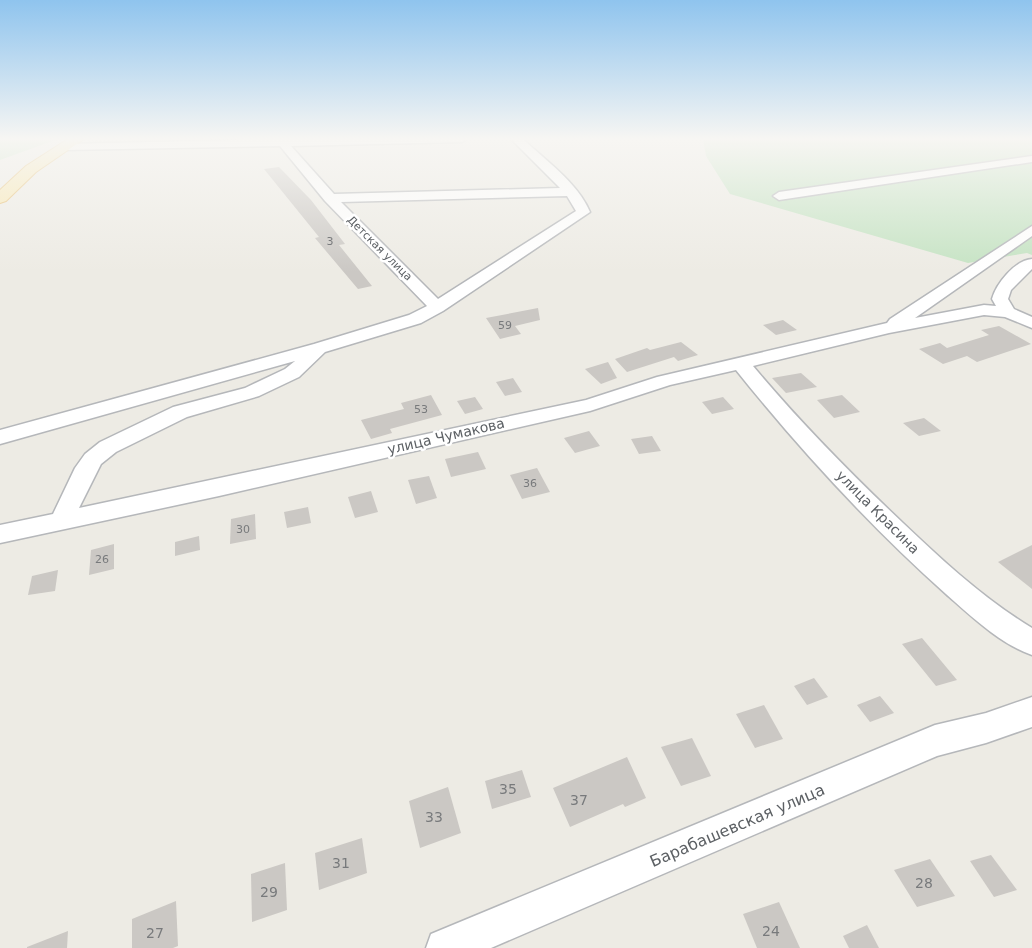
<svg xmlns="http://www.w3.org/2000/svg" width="1032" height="948" font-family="'DejaVu Sans',sans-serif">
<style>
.green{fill:#c5e3c3}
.building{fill:#cbc8c4}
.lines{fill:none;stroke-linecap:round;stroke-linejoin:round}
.minor-casing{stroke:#b5b7ba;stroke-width:3}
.major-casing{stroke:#e5b965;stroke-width:2}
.minor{fill:#fff;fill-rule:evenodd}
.major{fill:#f8e7af;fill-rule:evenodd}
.labels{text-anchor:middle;stroke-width:5;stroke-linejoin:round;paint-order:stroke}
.number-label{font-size:11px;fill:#787a7c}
.far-street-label{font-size:11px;fill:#5c6064;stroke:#fff}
.street-label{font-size:14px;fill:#5c6064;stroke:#fff}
.near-number-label{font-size:14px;fill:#787a7c}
.near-street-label{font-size:16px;fill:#5c6064;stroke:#fff}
</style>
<rect width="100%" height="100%" fill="#edebe4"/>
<g class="green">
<path d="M 0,139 L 58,139 L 0,160 Z"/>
<path d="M 703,139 L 1032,139 L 1032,255 L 1027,253 L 968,263 L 730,194 L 706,156 Z"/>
</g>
<g class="building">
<path d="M 279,167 L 311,200 L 345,244 L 339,245 L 372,286 L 358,289 L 315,238 L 319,237 L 264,169 Z"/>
<path d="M 538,308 L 540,320 L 515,326 L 521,334 L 500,339 L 486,318 Z"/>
<path d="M 783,320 L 797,330 L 776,335 L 763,325 Z"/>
<path d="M 999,326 L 1031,344 L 977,362 L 967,356 L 943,364 L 919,349 L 940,343 L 947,348 L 989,335 L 981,330 Z"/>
<path d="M 681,342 L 698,355 L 678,361 L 674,357 L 627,372 L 615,359 L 647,348 L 650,350 Z"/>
<path d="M 608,362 L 617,378 L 601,384 L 585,369 Z"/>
<path d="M 801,373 L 817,387 L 786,393 L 772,378 Z"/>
<path d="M 513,378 L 522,392 L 505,396 L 496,382 Z"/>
<path d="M 431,395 L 442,415 L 390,429 L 392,433 L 371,439 L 361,420 L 404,409 L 401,403 Z"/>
<path d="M 842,395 L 860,412 L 834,418 L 817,400 Z"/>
<path d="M 475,397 L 483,409 L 465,414 L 457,401 Z"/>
<path d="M 723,397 L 734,409 L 712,414 L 702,402 Z"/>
<path d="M 924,418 L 941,431 L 919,436 L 903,423 Z"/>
<path d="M 589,431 L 600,446 L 575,453 L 564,438 Z"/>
<path d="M 652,436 L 661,451 L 639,454 L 631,439 Z"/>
<path d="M 478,452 L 486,469 L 451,477 L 445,459 Z"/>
<path d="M 537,468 L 550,492 L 522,499 L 510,475 Z"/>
<path d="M 429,476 L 437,498 L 416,504 L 408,480 Z"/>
<path d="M 371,491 L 378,512 L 355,518 L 348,497 Z"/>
<path d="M 308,507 L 311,523 L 287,528 L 284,512 Z"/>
<path d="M 255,514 L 256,539 L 230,544 L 231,519 Z"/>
<path d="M 199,536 L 200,550 L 175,556 L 175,542 Z"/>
<path d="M 114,544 L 114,569 L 89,575 L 91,550 Z"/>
<path d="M 1032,545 L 1032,589 L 998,562 Z"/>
<path d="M 58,570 L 55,591 L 28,595 L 32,576 Z"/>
<path d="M 922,638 L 957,680 L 936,686 L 902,644 Z"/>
<path d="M 814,678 L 828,697 L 807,705 L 794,686 Z"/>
<path d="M 880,696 L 894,713 L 870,722 L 857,705 Z"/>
<path d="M 764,705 L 783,739 L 755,748 L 736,714 Z"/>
<path d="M 692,738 L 711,776 L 681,786 L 661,747 Z"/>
<path d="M 627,757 L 646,798 L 625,807 L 623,804 L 570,827 L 553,788 Z"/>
<path d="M 522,770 L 531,797 L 492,809 L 485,781 Z"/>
<path d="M 448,787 L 461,833 L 420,848 L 409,801 Z"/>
<path d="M 362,838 L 367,873 L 319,890 L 315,853 Z"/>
<path d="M 991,855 L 1017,890 L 994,897 L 970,861 Z"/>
<path d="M 930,859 L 955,896 L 917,907 L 894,870 Z"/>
<path d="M 285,863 L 287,910 L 252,922 L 251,874 Z"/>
<path d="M 176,901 L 178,946 L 173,948 L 132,948 L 132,919 Z"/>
<path d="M 779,902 L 800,948 L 757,948 L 743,914 Z"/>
<path d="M 867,925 L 879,948 L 849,948 L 843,936 Z"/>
<path d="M 68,931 L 67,948 L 27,948 L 27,947 Z"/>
</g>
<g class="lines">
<g class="minor-casing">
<g id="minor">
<path d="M 280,139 L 467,139 L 462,142 L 291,146 L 334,194 L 560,188 L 511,139 L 523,139 C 545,160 578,183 590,212 L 443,311 L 421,323 L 325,352 L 299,377 L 259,396 L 187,417 L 116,452 L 101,464 L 79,508 L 586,400 L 657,377 L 887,323 L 890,319 L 1032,226 L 1032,236 L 915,318 L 984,305 L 996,306 L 992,299 C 996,284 1015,260 1032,259 L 1032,269 L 1011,290 L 1008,299 L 1014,309 L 1032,317 L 1032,328 L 1005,317 L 984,315 L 889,333 L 753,366 C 799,421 850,473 903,523 C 943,561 984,599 1032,628 L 1032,655 C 1000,644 971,616 946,594 C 870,526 800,450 736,370 L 670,385 L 590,411 L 219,496 L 0,543 L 0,525 L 53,514 L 75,468 L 85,454 L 100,442 L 173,407 L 245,388 L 285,369 L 295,361 L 0,444 L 0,430 L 314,344 L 409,315 L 427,306 L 325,201 L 280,146 L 64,150 L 58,147 L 64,144 ZM 567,196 L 576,211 L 438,299 L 341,202 Z"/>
<path d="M 1032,156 L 1032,162 L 779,200 L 773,196 L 779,192 Z"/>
<path d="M 1032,697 L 1032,727 L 986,743 L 937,756 L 491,948 L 426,948 L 431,934 L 935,725 L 986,713 Z"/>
</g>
</g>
<g class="major-casing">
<path id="major" d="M 68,139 L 84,139 L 36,172 L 6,201 L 0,203 L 0,190 L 26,166 Z"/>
</g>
<use href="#minor" class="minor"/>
<use href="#major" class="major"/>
</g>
<linearGradient id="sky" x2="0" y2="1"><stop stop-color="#8fc4ee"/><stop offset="0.51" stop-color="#f7f6f3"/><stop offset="1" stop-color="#f7f6f3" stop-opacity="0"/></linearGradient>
<rect width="1032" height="272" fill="url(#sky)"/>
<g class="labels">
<g class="number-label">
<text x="330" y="245">3</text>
<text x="505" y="329">59</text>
<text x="421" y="413">53</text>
<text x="530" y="487">36</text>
<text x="243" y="533">30</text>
<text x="102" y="563">26</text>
</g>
<g class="far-street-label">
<text transform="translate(380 248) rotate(45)" y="4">Детская улица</text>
</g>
<g class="street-label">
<text transform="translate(446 436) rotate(-13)" y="5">улица Чумакова</text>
<text transform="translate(878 512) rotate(45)" y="5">улица Красина</text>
</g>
<g class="near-number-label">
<text x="508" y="794">35</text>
<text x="579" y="805">37</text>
<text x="434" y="822">33</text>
<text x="341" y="868">31</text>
<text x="924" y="888">28</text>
<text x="269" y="897">29</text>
<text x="771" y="936">24</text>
<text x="155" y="938">27</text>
</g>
<g class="near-street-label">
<text transform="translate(737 825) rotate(-23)" y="6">Барабашевская улица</text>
</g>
</g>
</svg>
